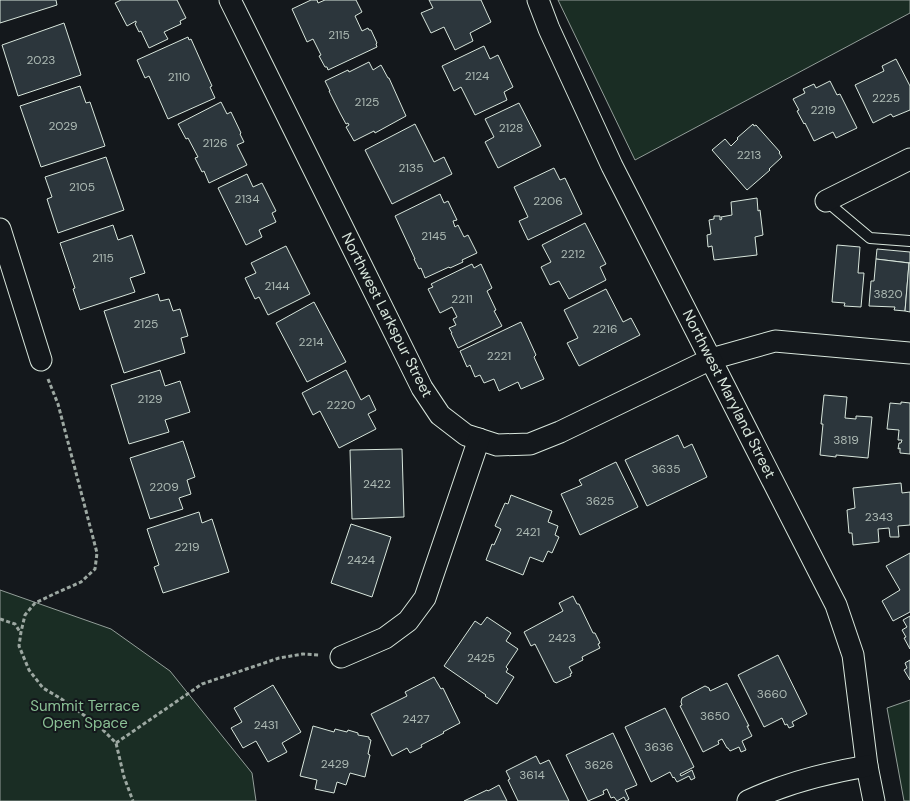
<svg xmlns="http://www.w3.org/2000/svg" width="910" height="801" font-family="'DM Sans',sans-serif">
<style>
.green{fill:#1a2d24;stroke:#939e99}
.building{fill:#2c363c;stroke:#d8e6dc}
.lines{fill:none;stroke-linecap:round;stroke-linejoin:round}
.lane-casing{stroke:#d8e6dc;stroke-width:12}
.street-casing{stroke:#d8e6dc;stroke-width:23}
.path{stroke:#9da8a2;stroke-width:3;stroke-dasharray:4 2.5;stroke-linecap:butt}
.lane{stroke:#14181c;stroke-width:10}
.street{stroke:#14181c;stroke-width:21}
.labels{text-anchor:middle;stroke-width:4;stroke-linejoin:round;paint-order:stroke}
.number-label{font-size:12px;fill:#adbab4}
.street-label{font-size:15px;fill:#d8e6dc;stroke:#14181c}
.park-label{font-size:15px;fill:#8ac095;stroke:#14181c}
</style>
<rect width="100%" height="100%" fill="#14181c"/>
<g class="green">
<path d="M 558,0 L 910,0 L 910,13 L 635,160 Z"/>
<path d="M 0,590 L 111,629 L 170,671 L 252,773 L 256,801 L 0,801 Z"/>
<path d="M 910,700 L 910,801 L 904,801 L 887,708 Z"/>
</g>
<g class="building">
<path d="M 0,0 L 56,0 L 57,5 L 0,23 Z"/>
<path d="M 121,0 L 177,0 L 186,18 L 180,21 L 181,24 L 164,32 L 168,39 L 149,48 L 141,31 L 139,32 L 135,24 L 136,23 L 136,21 L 127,26 L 115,3 Z"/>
<path d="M 311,0 L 317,0 L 318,3 L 325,0 L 356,0 L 362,12 L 355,16 L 362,31 L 368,28 L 369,30 L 371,30 L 377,43 L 376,44 L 377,47 L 328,70 L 327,67 L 325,67 L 319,56 L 321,55 L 313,39 L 307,42 L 292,9 Z"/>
<path d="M 429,0 L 481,0 L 491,22 L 470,33 L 473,41 L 455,50 L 444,27 L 431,33 L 421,13 L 433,8 Z"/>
<path d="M 64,23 L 81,75 L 18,96 L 2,45 Z"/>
<path d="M 188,37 L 189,40 L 191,39 L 212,86 L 210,87 L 215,98 L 168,119 L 149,76 L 145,78 L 137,60 Z"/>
<path d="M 484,46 L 490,59 L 498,55 L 513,87 L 504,92 L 507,100 L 475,115 L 461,87 L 454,91 L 442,66 Z"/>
<path d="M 896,59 L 910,86 L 910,110 L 893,117 L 891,114 L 873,123 L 855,85 L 884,71 L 882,66 Z"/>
<path d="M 369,62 L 373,70 L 381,65 L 388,78 L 389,78 L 406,116 L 375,133 L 374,131 L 354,141 L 346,127 L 349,125 L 348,123 L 346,124 L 340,113 L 329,91 L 330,91 L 325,81 L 348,70 L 349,72 Z"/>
<path d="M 830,81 L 837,95 L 840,94 L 857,128 L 836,138 L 833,132 L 814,141 L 805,123 L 804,124 L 797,111 L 799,110 L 793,99 L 805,93 L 803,89 L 814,84 L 816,88 Z"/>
<path d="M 80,86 L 86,103 L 90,102 L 105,146 L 41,167 L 20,106 Z"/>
<path d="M 221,102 L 227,114 L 231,112 L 241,133 L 240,134 L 244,142 L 237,145 L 247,165 L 209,183 L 204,171 L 202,172 L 195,158 L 198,157 L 188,138 L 186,139 L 178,124 Z"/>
<path d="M 519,103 L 541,146 L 498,168 L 485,142 L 494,137 L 485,119 Z"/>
<path d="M 415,124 L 434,162 L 444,157 L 452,174 L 392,204 L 365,150 Z"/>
<path d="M 753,124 L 754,126 L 756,125 L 780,152 L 779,153 L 782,157 L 769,169 L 770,170 L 747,190 L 712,150 L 725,139 L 731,146 L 738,139 L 737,138 Z"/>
<path d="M 106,157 L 124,210 L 58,233 L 47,199 L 52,197 L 45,177 Z"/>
<path d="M 554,168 L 560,180 L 565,178 L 582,214 L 528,240 L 519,221 L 528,217 L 514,187 Z"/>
<path d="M 247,174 L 253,187 L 262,183 L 276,211 L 272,213 L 276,222 L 259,230 L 262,237 L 246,245 L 218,188 Z"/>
<path d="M 440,194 L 444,203 L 448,201 L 457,220 L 453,221 L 455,227 L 458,225 L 464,237 L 468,235 L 477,253 L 462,260 L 463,262 L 450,268 L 449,267 L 425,278 L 421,268 L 419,269 L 414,259 L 415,259 L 395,216 Z"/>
<path d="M 757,198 L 758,211 L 760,210 L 763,235 L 755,237 L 757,255 L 714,260 L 712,246 L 708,247 L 707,235 L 711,234 L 709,220 L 714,219 L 714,216 L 720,216 L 720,220 L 722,219 L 721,217 L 732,215 L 731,202 Z"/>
<path d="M 585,223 L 606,264 L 600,267 L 606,280 L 569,299 L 559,281 L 550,285 L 541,267 L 551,262 L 542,245 Z"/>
<path d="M 113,225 L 118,240 L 132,235 L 145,273 L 130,278 L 135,292 L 80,310 L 73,289 L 75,288 L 60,243 Z"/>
<path d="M 837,245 L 860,247 L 858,273 L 864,273 L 861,307 L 844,306 L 845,303 L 832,302 Z"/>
<path d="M 286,246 L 310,294 L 268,315 L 259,297 L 255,299 L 245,278 L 256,273 L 251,263 Z"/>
<path d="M 877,249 L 910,252 L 910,263 L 876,259 Z"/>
<path d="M 876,259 L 909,263 L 905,311 L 894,310 L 895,307 L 869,306 L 871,281 L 874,281 Z"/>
<path d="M 909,263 L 910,263 L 910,312 L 905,311 Z"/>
<path d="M 472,264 L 474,268 L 481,264 L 492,288 L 487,291 L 496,310 L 494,311 L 502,326 L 458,348 L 451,333 L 452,333 L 449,328 L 456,325 L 453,319 L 457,317 L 452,307 L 440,313 L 428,289 L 433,287 L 431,284 Z"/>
<path d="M 606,289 L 623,322 L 631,318 L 640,335 L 579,366 L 567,343 L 578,338 L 564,310 Z"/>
<path d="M 158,294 L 160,301 L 169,299 L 173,311 L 180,309 L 188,336 L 181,338 L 185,353 L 124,373 L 104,311 Z"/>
<path d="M 314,302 L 346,362 L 307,382 L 276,323 Z"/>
<path d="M 521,322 L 536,355 L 534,357 L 544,379 L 521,389 L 518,382 L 499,391 L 494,379 L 484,383 L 480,375 L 475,377 L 470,365 L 467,367 L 460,351 Z"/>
<path d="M 160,370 L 165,386 L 180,381 L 190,412 L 165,420 L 169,432 L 129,444 L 111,385 Z"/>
<path d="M 346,370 L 361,400 L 369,395 L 376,410 L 368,414 L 376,429 L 339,448 L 320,411 L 313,415 L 302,393 Z"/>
<path d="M 824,395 L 847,397 L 845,418 L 856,419 L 856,416 L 872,417 L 868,458 L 836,455 L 836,457 L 820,455 L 823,424 L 821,424 Z"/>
<path d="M 901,402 L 910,403 L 910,454 L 900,453 L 900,448 L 898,449 L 899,443 L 901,443 L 902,440 L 898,440 L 899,430 L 887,429 L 890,403 L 901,404 Z"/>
<path d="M 678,435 L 684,448 L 692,444 L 707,477 L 647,506 L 625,460 Z"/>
<path d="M 183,441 L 195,477 L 187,480 L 191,494 L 179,498 L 183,509 L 150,519 L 130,458 Z"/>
<path d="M 402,449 L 404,517 L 352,519 L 350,450 Z"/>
<path d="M 616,462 L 638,507 L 580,535 L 561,494 L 582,485 L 579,480 Z"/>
<path d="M 901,483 L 902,493 L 910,492 L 910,525 L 898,526 L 899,537 L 890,537 L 889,528 L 878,529 L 879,542 L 853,545 L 852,533 L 849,533 L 847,510 L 855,508 L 853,488 Z"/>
<path d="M 511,495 L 552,511 L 548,522 L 558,526 L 555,535 L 559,537 L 552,553 L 548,551 L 543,562 L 530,557 L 523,575 L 486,560 L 492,544 L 494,545 L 501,529 L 495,526 L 505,503 L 508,504 Z"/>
<path d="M 199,512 L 202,523 L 212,519 L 229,572 L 163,593 L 154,567 L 159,565 L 147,529 Z"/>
<path d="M 351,524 L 391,537 L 372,597 L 331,583 Z"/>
<path d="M 910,553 L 910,612 L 893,621 L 882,601 L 900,590 L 886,566 Z"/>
<path d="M 573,596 L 577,604 L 579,604 L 593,633 L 595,633 L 600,643 L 598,644 L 600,648 L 582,657 L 583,660 L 569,667 L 572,673 L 570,674 L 571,676 L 556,683 L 555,682 L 554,682 L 535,644 L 531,646 L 524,632 L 563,611 L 559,603 Z"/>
<path d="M 910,616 L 910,649 L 904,638 L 906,637 L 902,630 L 907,627 L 903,620 Z"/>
<path d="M 487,617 L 511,633 L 506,641 L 518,649 L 506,667 L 508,669 L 506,672 L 514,677 L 497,704 L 485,696 L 486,695 L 444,666 L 475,621 L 481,625 Z"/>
<path d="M 778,655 L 807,714 L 792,722 L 794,726 L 789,728 L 787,724 L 785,725 L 782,718 L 764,727 L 738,675 Z"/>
<path d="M 910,660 L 910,680 L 904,670 L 907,668 L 905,663 Z"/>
<path d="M 434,677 L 441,689 L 443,688 L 460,723 L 443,732 L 444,733 L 421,745 L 422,747 L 410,753 L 407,748 L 392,756 L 371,714 L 407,696 L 405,692 Z"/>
<path d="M 727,683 L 749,726 L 747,726 L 752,736 L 742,741 L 746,750 L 741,752 L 739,747 L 730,751 L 728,748 L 727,748 L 722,739 L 718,741 L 719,744 L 703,752 L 680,706 L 682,705 L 681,702 L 682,698 L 705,686 L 709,688 L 710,691 Z"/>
<path d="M 273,685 L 301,732 L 282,743 L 287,752 L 268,762 L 256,741 L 243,748 L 231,728 L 242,722 L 234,708 Z"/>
<path d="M 665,708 L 694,767 L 680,774 L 681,776 L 692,770 L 695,778 L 691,780 L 689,776 L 677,782 L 674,777 L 673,778 L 670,772 L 651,782 L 625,727 Z"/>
<path d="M 313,726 L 334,732 L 335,729 L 347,732 L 348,730 L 358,733 L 358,735 L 369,737 L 369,739 L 371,740 L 368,754 L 370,755 L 365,777 L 350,773 L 346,785 L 337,782 L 334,793 L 315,789 L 317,780 L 300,776 Z"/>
<path d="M 613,733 L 637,785 L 625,790 L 629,799 L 626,801 L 624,797 L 617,801 L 614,797 L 611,798 L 607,789 L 603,791 L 604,794 L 588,801 L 566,755 Z"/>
<path d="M 536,756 L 540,764 L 549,760 L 569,801 L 518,801 L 508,780 L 510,779 L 506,771 Z"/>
<path d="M 499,785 L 507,801 L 464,801 L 487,790 L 488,791 Z"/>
</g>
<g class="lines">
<g class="lane-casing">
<path id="lane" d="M 826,201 L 870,238 L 910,241"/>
</g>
<g class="street-casing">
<g id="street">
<path d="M 230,0 L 422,388 L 440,415 L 466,435 L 497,445 L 530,444 L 560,432 L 711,359 L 775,341 L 910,353"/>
<path d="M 538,0 L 549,29 L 612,166 L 836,605 L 853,655 L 867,766 L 874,801"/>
<path d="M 826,201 L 910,159"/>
<path d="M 0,229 L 41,360"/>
<path d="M 341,657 L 385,638 L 408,621 L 425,598 L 479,439"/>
<path d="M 748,801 C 786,783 826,773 867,766"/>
</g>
</g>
<g class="path">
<path d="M 48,379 L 58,404 L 97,553 L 95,569 L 81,582 L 56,593 L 35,603 L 25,615 L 21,632 L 19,646 L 29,670 L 43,688 L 60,698 L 99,726 L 116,743 L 124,777 L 133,801"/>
<path d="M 0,619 L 15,624 L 20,632"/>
<path d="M 116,743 L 202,684 L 279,658 L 303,654 L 320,655"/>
</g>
<use href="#lane" class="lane"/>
<use href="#street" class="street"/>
</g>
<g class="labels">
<g class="number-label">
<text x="339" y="39">2115</text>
<text x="41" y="64">2023</text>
<text x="477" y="80">2124</text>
<text x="179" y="81">2110</text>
<text x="886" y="102">2225</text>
<text x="367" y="106">2125</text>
<text x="823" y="114">2219</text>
<text x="63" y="130">2029</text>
<text x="511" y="132">2128</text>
<text x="215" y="147">2126</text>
<text x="749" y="159">2213</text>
<text x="411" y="172">2135</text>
<text x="82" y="191">2105</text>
<text x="247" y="203">2134</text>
<text x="548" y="205">2206</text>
<text x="434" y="240">2145</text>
<text x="573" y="258">2212</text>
<text x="103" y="262">2115</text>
<text x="277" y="290">2144</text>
<text x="888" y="298">3820</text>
<text x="462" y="303">2211</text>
<text x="146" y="328">2125</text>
<text x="605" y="333">2216</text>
<text x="311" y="346">2214</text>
<text x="499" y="360">2221</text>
<text x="150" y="403">2129</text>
<text x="341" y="409">2220</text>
<text x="846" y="444">3819</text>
<text x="666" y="473">3635</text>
<text x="377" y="488">2422</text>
<text x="164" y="491">2209</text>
<text x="600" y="505">3625</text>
<text x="879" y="521">2343</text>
<text x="528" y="536">2421</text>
<text x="187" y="551">2219</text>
<text x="361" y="564">2424</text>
<text x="562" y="642">2423</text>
<text x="481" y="662">2425</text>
<text x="772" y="698">3660</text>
<text x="715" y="720">3650</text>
<text x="416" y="723">2427</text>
<text x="266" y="729">2431</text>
<text x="659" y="751">3636</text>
<text x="335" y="768">2429</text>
<text x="599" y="769">3626</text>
<text x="532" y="779">3614</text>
</g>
<g class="street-label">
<text transform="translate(387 315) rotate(63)" y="5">Northwest Larkspur Street</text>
<text transform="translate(729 394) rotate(63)" y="5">Northwest Maryland Street</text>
</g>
<g class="park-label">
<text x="85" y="711">Summit Terrace<tspan x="85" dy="17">Open Space</tspan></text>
</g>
</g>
</svg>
